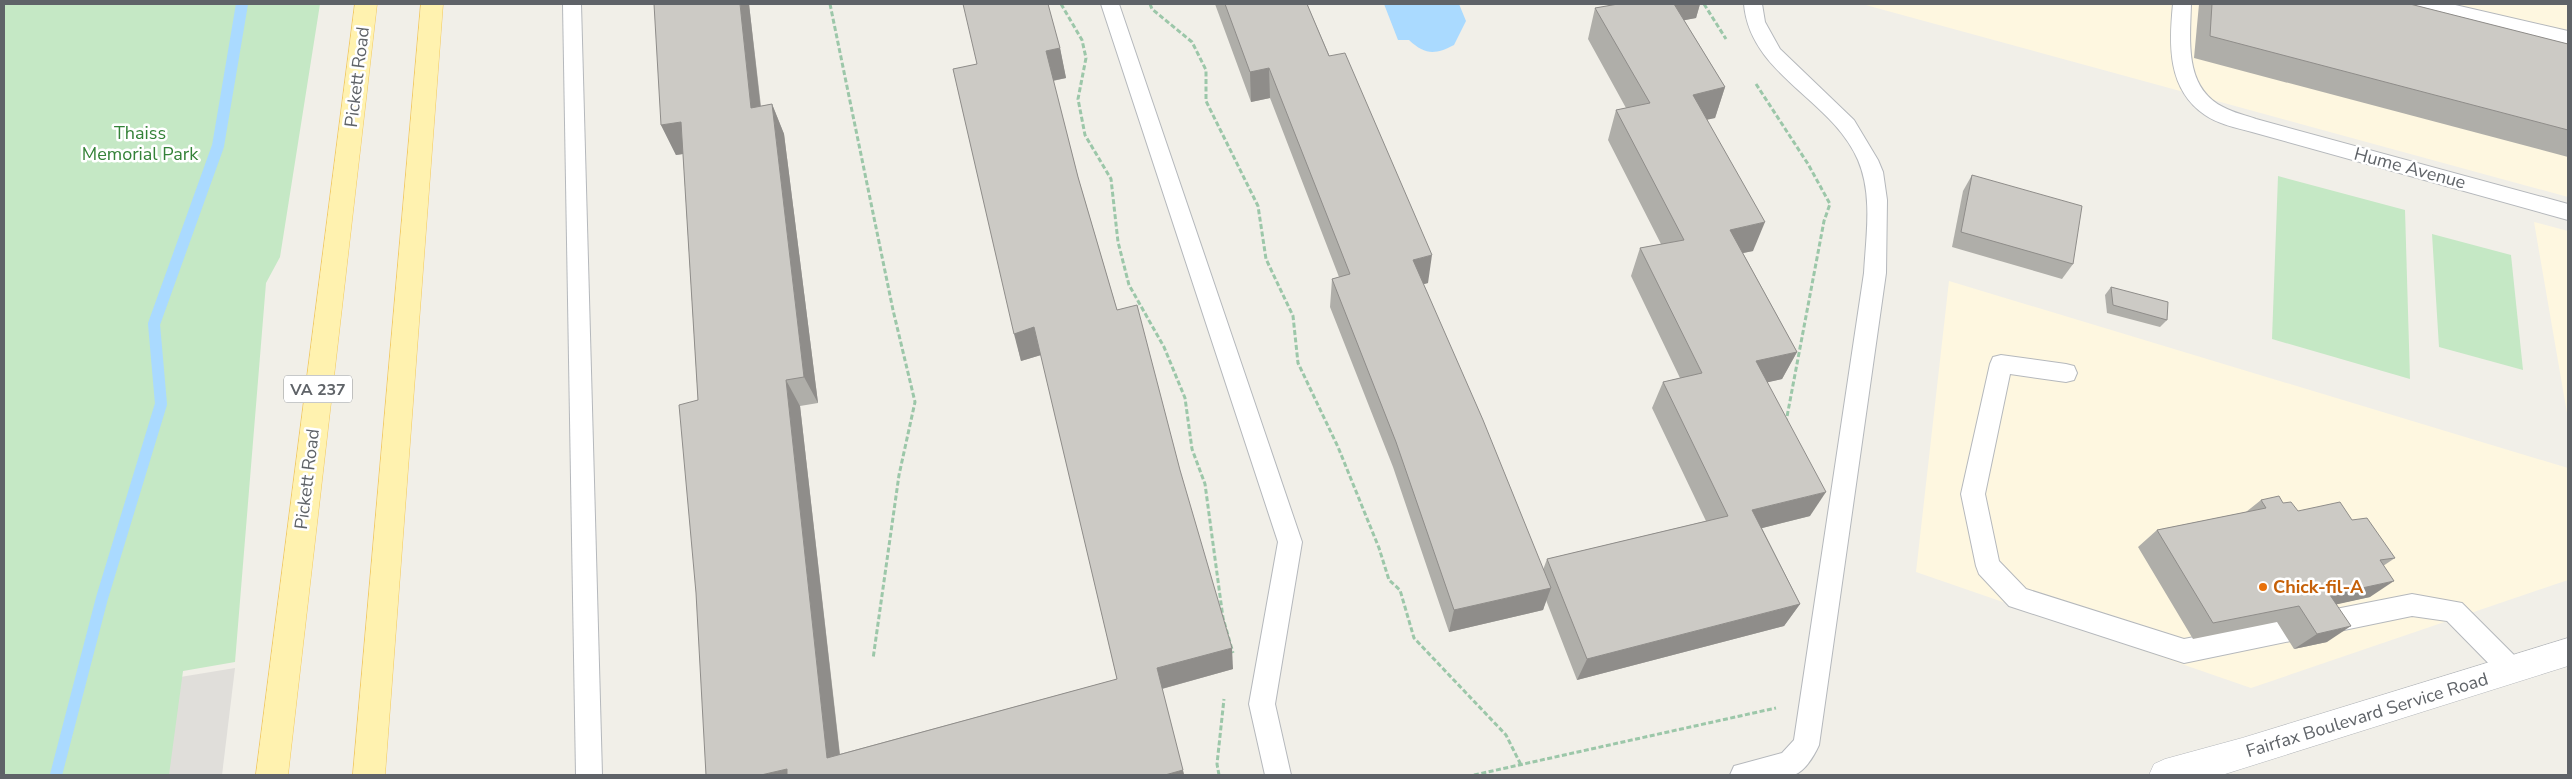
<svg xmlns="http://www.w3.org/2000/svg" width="2572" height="779" font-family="'Nunito Sans',sans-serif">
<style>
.commercial{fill:#fef7e0}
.industrial{fill:#e0deda}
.green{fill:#c5e8c5}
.water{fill:#aadaff}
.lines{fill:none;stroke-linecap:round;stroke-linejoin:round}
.stream{stroke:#aadaff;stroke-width:12}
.lane-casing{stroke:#b5b8bc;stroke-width:2}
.street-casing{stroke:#b5b8bc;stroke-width:1}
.primary-casing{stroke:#f2c960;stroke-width:1}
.path{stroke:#9cc7a9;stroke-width:3;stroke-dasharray:5 2.5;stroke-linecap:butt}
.lane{fill:#fff;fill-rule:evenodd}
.street{fill:#fff;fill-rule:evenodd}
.primary{fill:#fff2af;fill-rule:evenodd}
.wall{fill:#afaea9}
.shaded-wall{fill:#8f8d8a}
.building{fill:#cccac5;stroke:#8f8d8a}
.food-dot{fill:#e8710a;stroke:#fff;stroke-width:2}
.labels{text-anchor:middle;stroke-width:5;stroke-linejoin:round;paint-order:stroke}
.shield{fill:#fff;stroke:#8f9295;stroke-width:1}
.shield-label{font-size:16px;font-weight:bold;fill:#5f6368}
.street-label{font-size:18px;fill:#5f6368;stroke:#fff}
.park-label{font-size:18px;fill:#348238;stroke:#fff}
.food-label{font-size:18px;font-weight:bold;fill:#c56008;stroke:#fff;text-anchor:start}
</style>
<rect width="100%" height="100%" fill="#f1efe8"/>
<g class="commercial">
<path d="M 1862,4 L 2568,4 L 2568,197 Z"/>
<path d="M 2534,222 L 2568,231 L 2568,419 Z"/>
<path d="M 1949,281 L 2568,468 L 2568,580 L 2251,688 L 1916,572 Z"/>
</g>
<path class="industrial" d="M 235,668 L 222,775 L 4,775 L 4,706 Z"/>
<g class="green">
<path d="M 4,4 L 320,4 L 280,257 L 266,283 L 235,662 L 183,671 L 169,775 L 4,775 Z"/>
<path d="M 2278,176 L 2405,210 L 2410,379 L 2272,339 Z"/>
<path d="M 2432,234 L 2511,255 L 2523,370 L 2439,347 Z"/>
</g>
<path class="water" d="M 1384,4 L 1459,4 L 1466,21 L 1454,45 C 1435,55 1425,55 1409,40 L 1398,40 Z"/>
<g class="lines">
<path class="stream" d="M 56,775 L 102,598 L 161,404 L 154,324 L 218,146 L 242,4"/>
<g class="lane-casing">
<g id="lane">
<path d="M 563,4 L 581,4 L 602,775 L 576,775 Z"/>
<path d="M 1101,4 L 1119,4 L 1302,542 L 1275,704 L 1291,775 L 1265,775 L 1249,704 L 1278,542 Z"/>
<path d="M 1744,4 L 1762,4 L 1765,22 L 1780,49 L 1854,120 L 1878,160 L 1883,172 L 1887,200 L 1886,273 L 1819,745 C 1814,756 1805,771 1794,775 L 1730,775 L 1734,766 L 1782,753 L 1794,740 L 1864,273 C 1866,236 1873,195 1858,160 C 1832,99 1750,75 1744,4 Z"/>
<path d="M 2173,4 L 2191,4 C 2190,41 2184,87 2223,107 C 2234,113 2245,115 2256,119 L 2568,204 L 2568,220 L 2252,132 C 2237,128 2218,124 2205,115 C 2167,89 2169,44 2173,4 Z"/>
<path d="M 2416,4 L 2451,4 L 2568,31 L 2568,45 L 2425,10 L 2418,9 Z"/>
<path d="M 2001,355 L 2066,364 L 2074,366 L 2077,373 L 2074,380 L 2066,382 L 2010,374 L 1985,494 L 1999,561 L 2026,589 L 2184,639 L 2412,594 L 2462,603 L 2521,662 L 2525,670 L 2521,678 L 2512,682 L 2503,678 L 2447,621 L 2412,616 L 2184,663 L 2009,606 L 1979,574 L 1976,566 L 1961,494 L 1990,364 L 1993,357 Z"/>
</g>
</g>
<g class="street-casing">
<path id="street" d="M 2568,638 L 2568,666 L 2222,775 L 2149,775 L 2154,764 L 2165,759 L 2242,738 Z"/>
</g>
<g class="primary-casing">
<g id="primary">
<path d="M 355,4 L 377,4 L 288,775 L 256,775 Z"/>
<path d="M 421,4 L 443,4 L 385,775 L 353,775 Z"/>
</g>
</g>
<g class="path">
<path d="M 830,4 L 893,310 L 915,402 L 899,475 L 873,659"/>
<path d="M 1061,4 L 1082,40 L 1086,58 L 1078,99 L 1085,135 L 1111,179 L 1118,242 L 1129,285 L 1164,347 L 1185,398 L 1192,449 L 1205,484 L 1223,618 L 1233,653"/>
<path d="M 1150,4 L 1152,9 L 1192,42 L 1206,70 L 1206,101 L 1258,206 L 1266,259 L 1293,316 L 1298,363 L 1338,447 L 1379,548 L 1389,580 L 1400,590 L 1414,638 L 1506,735 L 1521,765"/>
<path d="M 1704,4 L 1726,39"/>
<path d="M 1756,84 L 1808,164 L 1830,204 L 1824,221 L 1786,422"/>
<path d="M 1219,775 L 1217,764 L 1224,699"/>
<path d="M 1474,775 L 1776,708"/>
</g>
<use href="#lane" class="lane"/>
<use href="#street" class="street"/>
<use href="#primary" class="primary"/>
</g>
<g class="wall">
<path d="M 749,4 L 761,106 L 772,104 L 784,134 L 818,403 L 800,406 L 840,754 L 1117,679 L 1041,355 L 1021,361 L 953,69 L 1060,48 L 1066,78 L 1053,81 L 1078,177 L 1117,310 L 1233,669 L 1162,689 L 1184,775 L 706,775 L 698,400 L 683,154 L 676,155 L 661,125 Z"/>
<path d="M 1215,4 L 1307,4 L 1428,283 L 1423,284 L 1543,570 L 1547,559 L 1706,521 L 1652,408 L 1663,382 L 1680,378 L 1631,276 L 1640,248 L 1661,244 L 1608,140 L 1616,110 L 1626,108 L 1588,39 L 1595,8 L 1608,6 L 1607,4 L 1700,4 L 1696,18 L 1684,20 L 1725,87 L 1715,118 L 1707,119 L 1753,251 L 1743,253 L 1797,352 L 1782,379 L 1767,382 L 1810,516 L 1762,528 L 1800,604 L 1784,626 L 1577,680 L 1546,600 L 1543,610 L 1449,632 L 1393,467 L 1330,307 L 1332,279 L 1339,277 L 1270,98 L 1251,102 Z"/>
<path d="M 2199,4 L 2410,4 L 2568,44 L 2568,157 L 2194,58 Z"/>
<path d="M 1972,175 L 2073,264 L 2062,279 L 1952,247 L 1963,191 Z"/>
<path d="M 2111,287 L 2167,320 L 2160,327 L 2107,313 L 2105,295 Z"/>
<path d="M 2261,500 L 2283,503 L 2298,511 L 2352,520 L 2395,558 L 2383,566 L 2370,597 L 2336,604 L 2327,642 L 2294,649 L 2277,622 L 2193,639 L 2138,547 L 2157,530 L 2246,512 Z"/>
</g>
<g class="shaded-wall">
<path d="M 740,4 L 749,4 L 764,138 L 751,108 Z"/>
<path d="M 1665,4 L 1700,4 L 1696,18 L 1659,25 Z"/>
<path d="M 1060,48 L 1066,78 L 1051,81 L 1046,51 Z"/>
<path d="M 1269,68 L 1270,98 L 1251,102 L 1250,72 Z"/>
<path d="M 1725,87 L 1715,118 L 1683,125 L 1693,95 Z"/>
<path d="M 772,104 L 784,134 L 818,403 L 804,377 Z"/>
<path d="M 681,122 L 696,152 L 676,155 L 661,125 Z"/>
<path d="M 1765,222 L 1753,251 L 1718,258 L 1730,230 Z"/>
<path d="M 1432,255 L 1428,283 L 1409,288 L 1413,260 Z"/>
<path d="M 1034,327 L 1041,355 L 1021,361 L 1014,334 Z"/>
<path d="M 1797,352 L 1782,379 L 1743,388 L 1756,361 Z"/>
<path d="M 786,380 L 800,406 L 842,775 L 827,758 Z"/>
<path d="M 1826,492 L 1810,516 L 1739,534 L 1752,510 Z"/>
<path d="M 2394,581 L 2370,597 L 2307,611 L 2330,595 Z"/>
<path d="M 1551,588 L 1543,610 L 1449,632 L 1454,610 Z"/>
<path d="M 1800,604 L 1784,626 L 1577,680 L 1587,659 Z"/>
<path d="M 2351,626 L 2327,642 L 2294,649 L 2317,634 Z"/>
<path d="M 1232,648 L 1233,669 L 1161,689 L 1157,668 Z"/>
<path d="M 787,769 L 793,775 L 761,775 Z"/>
<path d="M 1183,770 L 1184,775 L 1165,775 Z"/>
</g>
<g class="building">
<path d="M 654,4 L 740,4 L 751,108 L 772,104 L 804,377 L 786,380 L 827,758 L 1117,679 L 1034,327 L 1014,334 L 953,69 L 977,64 L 963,4 L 1048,4 L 1060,48 L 1046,51 L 1078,177 L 1117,310 L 1137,305 L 1180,470 L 1232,648 L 1157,668 L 1183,770 L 1165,775 L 787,775 L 787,769 L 761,775 L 706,775 L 696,593 L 679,405 L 698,400 L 681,122 L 661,125 Z"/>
<path d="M 1225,4 L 1307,4 L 1329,56 L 1345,53 L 1432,255 L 1413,260 L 1483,420 L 1551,588 L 1454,610 L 1396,442 L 1332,279 L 1350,274 L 1269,68 L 1250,72 Z"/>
<path d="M 1618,4 L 1674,4 L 1725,87 L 1693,95 L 1765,222 L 1730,230 L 1797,352 L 1756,361 L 1826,492 L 1752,510 L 1800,604 L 1587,659 L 1547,559 L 1728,516 L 1663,382 L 1702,373 L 1640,248 L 1684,240 L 1616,110 L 1650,103 L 1595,8 Z"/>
<path d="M 2212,4 L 2410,4 L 2568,44 L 2568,130 L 2210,36 Z"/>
<path d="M 1972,175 L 2082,206 L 2073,264 L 1961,232 Z"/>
<path d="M 2111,287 L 2168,302 L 2167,320 L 2113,305 Z"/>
<path d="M 2279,496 L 2283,503 L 2291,502 L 2298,511 L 2340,502 L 2352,520 L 2367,518 L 2395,558 L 2380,560 L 2394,581 L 2330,595 L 2351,626 L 2317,634 L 2299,606 L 2213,623 L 2157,530 L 2266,508 L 2261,500 Z"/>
</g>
<circle class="food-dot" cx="2263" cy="587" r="5"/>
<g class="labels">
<rect class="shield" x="284" y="375.5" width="68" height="27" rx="4"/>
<g class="shield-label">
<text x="318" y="395">VA 237</text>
</g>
<g class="street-label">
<text transform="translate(357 77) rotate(-83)" y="6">Pickett Road</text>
<text transform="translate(2410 168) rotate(15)" y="6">Hume Avenue</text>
<text transform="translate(307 479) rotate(-83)" y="6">Pickett Road</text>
<text transform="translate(2367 715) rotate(-17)" y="6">Fairfax Boulevard Service Road</text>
</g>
<g class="park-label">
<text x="140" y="139">Thaiss<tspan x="140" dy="21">Memorial Park</tspan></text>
</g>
<g class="food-label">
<text x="2273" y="593">Chick-fil-A</text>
</g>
</g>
<rect width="2572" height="779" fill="none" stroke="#5f6368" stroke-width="10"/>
</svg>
